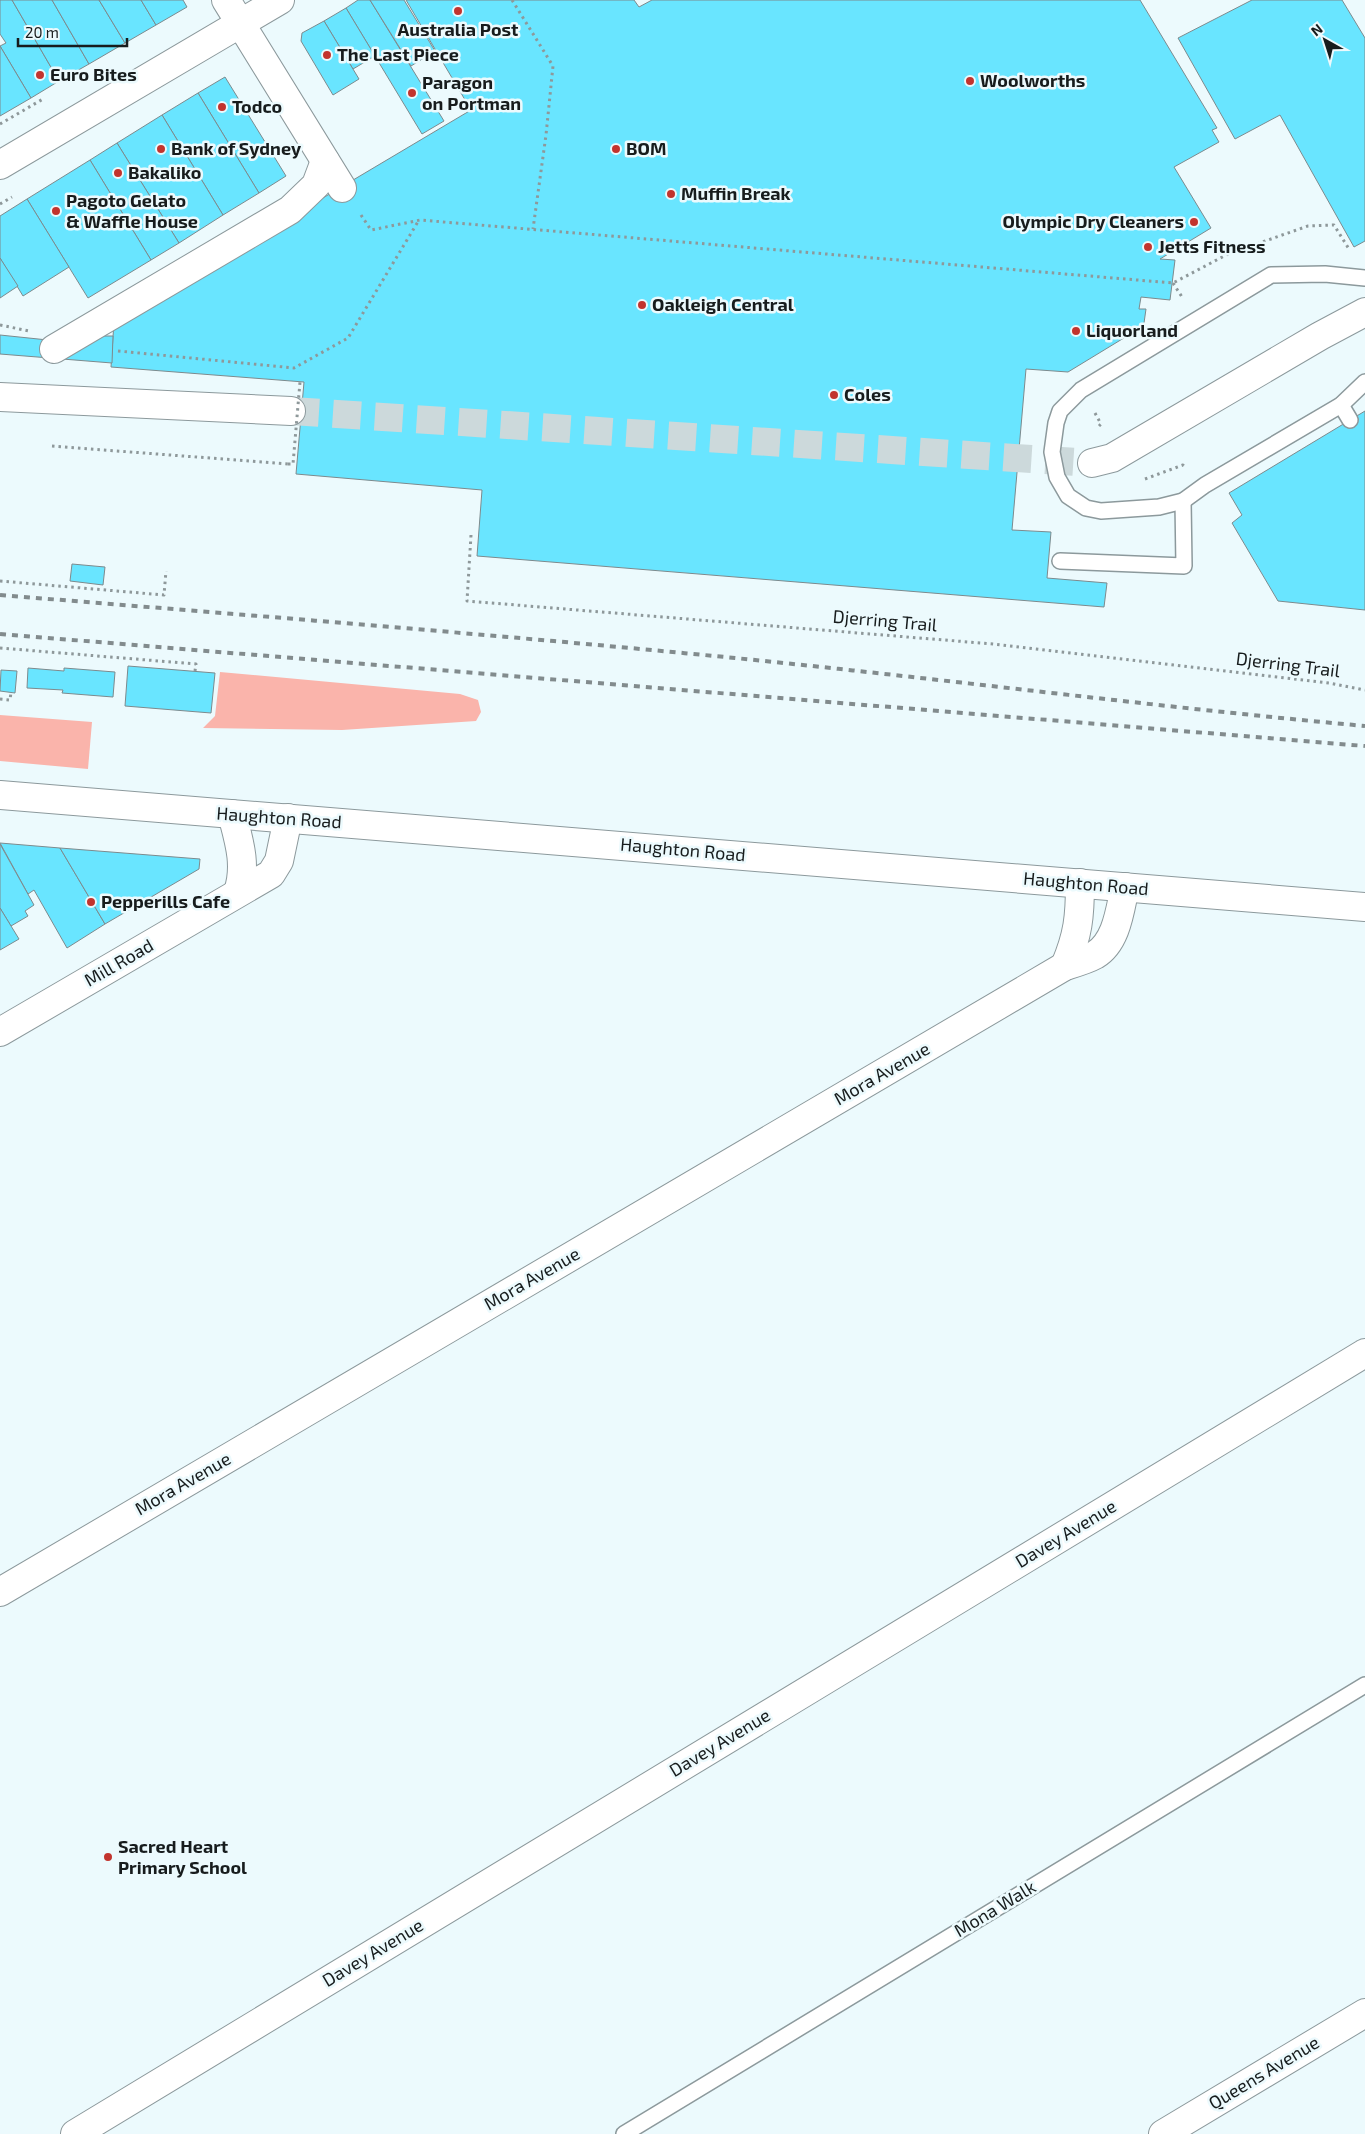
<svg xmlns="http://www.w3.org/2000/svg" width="1365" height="2134" font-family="'Exo 2',sans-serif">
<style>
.green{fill:#fab4ab}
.building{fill:#69e5ff;stroke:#7d8a8d}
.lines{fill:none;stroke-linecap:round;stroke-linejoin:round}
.street-tunnel{stroke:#ccd9db;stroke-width:28;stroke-dasharray:28 14;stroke-linecap:butt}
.lane-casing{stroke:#8c999c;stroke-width:18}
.street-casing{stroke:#8c999c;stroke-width:30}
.secondary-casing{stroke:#8c999c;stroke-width:30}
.path{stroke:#8e989a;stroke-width:3;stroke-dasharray:2.5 4;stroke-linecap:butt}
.lane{stroke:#fff;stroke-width:15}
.street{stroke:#fff;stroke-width:28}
.secondary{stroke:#fff;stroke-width:28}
.rail{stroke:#828b8d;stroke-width:4;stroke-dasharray:6 6;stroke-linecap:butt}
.path-bridge{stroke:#8e989a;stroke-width:3;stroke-dasharray:2.5 4;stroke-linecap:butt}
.poi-dot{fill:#c2342e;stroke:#ecfafd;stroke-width:2}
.labels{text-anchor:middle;stroke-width:5;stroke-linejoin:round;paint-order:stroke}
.poi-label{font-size:18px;font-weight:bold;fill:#171c1d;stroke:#ecfafd;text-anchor:start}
.street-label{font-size:18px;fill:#171c1d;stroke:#ecfafd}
</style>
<rect width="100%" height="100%" fill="#ecfafd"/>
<g class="green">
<path d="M 220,672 L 460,694 L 478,700 L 481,712 L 476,721 L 342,730 L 203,728 L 215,716 Z"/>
<path d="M 0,715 L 92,722 L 88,769 L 0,761 Z"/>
</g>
<g class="building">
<path d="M 0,0 L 12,0 L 59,81 L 31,98 L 0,46 L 6,43 L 0,34 Z"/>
<path d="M 12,0 L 52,0 L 89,64 L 59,81 Z"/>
<path d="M 52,0 L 99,0 L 125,43 L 89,64 Z"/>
<path d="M 99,0 L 141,0 L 156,25 L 125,43 Z"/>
<path d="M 141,0 L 183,0 L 187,7 L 156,25 Z"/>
<path d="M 358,0 L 370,0 L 444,121 L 422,134 L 346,8 Z"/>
<path d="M 370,0 L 404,0 L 435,51 L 411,66 Z"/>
<path d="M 406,0 L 634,0 L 639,7 L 652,0 L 1140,0 L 1217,128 L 1212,130 L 1219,142 L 1174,167 L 1211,228 L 1160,259 L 1175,260 L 1170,300 L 1141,297 L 1139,309 L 1146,309 L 1143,330 L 1137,330 L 1068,372 L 1026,369 L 1012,530 L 1051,532 L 1047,578 L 1107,583 L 1104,607 L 477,556 L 482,490 L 296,474 L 304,382 L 111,367 L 114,322 L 471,110 Z"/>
<path d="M 1252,0 L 1342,0 L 1365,38 L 1365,241 L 1354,247 L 1280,115 L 1235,139 L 1178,38 Z"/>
<path d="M 346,8 L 375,56 L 353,69 L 324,21 Z"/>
<path d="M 324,21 L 359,79 L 333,95 L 301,41 L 302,33 Z"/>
<path d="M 0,46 L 31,98 L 0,116 Z"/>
<path d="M 225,77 L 286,176 L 259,193 L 198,93 Z"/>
<path d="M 198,93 L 259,193 L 223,215 L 162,115 Z"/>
<path d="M 162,115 L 223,215 L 179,243 L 117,143 Z"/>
<path d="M 117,143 L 179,243 L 151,260 L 90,160 Z"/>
<path d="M 90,160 L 151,260 L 88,298 L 27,199 Z"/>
<path d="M 27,199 L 69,267 L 23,296 L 0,258 L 0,216 Z"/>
<path d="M 0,258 L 18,286 L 0,298 Z"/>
<path d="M 0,335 L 86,344 L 87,336 L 113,336 L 112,363 L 0,354 Z"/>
<path d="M 1365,411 L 1365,610 L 1278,601 L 1232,523 L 1242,515 L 1229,493 Z"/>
<path d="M 72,564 L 105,567 L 103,585 L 70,581 Z"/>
<path d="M 128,666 L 215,673 L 211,713 L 125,706 Z"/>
<path d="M 28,668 L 64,671 L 64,668 L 115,672 L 113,697 L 62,693 L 63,690 L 27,688 Z"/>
<path d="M 1,670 L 17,671 L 15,693 L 0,691 Z"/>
<path d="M 0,843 L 60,848 L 105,924 L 67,948 L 34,890 L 28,894 Z"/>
<path d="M 0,844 L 34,905 L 25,911 L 28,916 L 11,926 L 0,908 Z"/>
<path d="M 60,848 L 200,859 L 199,869 L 105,924 Z"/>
<path d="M 0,908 L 19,939 L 0,950 Z"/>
</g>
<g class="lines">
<path class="street-tunnel" d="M 291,411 L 1092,463"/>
<g class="lane-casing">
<g id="lane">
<path d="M 1365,278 L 1325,274 L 1271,275 L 1081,390 L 1060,411 L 1056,423 L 1052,452 L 1057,477 L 1068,496 L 1086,508 L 1101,511 L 1159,507 L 1183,501 L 1205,485 L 1341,405 L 1365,382"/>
<path d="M 1341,405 L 1350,420"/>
<path d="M 1060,561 L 1184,566 L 1183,501"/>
<path d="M 624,2134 L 1365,1685"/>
</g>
</g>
<g class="street-casing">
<g id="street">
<path d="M 226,0 L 342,188"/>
<path d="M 0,165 L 280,0"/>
<path d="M 54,349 L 290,210 L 316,185 L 325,161"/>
<path d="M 0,397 L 291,411"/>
<path d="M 1092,463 L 1112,458 L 1320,336 L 1365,312"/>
<path d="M 232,814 C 239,841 247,865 238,892"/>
<path d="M 1065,966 C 1078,935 1080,917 1080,883"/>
<path d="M 0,1032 L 271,874 L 279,861 L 288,818"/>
<path d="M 0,1592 L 1065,966 C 1075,963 1086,960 1095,955 C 1117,942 1120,909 1125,887"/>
<path d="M 75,2134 L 1365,1353"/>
<path d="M 1163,2134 L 1365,2013"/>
</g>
</g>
<g class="secondary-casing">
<path id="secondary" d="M 0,795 L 1365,907"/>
</g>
<g class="path">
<path d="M 512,0 L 553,66 L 546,135 L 533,229"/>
<path d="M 0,124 L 43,99"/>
<path d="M 0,204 L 12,197"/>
<path d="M 361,215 L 371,230 L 420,220 L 1173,283 L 1228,254 L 1308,226 L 1334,225 L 1349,249"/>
<path d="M 1173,283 L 1182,297"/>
<path d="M 0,325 L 29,331"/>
<path d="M 118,351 L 294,368 L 348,338 L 419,220"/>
<path d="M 1095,413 L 1101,424 L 1099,426"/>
<path d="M 52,446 L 288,464"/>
<path d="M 1145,479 L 1183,465 L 1185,467"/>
<path d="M 471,535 L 467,601 L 993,644 L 1329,683 L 1365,690"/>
<path d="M 0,581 L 164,595 L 166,571"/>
<path d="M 0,648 L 196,664 L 195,671"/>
<path d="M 0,699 L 10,700 L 11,692"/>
</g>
<use href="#lane" class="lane"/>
<use href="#street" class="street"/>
<use href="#secondary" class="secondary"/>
<g class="rail">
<path d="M 0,595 C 245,615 490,634 735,658 C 945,679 1155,707 1365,726"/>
<path d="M 0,634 L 1365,746"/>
</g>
<path class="path-bridge" d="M 288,464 L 293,464 L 300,382"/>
</g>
<g class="poi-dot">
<circle cx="458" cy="11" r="5"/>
<circle cx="327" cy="55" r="5"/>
<circle cx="40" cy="75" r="5"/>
<circle cx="970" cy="81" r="5"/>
<circle cx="412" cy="93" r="5"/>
<circle cx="222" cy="107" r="5"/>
<circle cx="161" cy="149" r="5"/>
<circle cx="616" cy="149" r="5"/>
<circle cx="118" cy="173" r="5"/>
<circle cx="671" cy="194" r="5"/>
<circle cx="56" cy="211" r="5"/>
<circle cx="1194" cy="222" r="5"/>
<circle cx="1148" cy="247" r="5"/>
<circle cx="642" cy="305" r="5"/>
<circle cx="1076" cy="331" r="5"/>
<circle cx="834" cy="395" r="5"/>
<circle cx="91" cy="902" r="5"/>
<circle cx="108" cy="1857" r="5"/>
</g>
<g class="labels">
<g class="poi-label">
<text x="458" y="36" text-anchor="middle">Australia Post</text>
<text x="337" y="61">The Last Piece</text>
<text x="50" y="81">Euro Bites</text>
<text x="980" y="87">Woolworths</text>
<text x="422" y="89">Paragon<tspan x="422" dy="21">on Portman</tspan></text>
<text x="232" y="113">Todco</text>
<text x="171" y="155">Bank of Sydney</text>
<text x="626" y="155">BOM</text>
<text x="128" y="179">Bakaliko</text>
<text x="681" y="200">Muffin Break</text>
<text x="66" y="207">Pagoto Gelato<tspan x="66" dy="21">&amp; Waffle House</tspan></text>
<text x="1184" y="228" text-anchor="end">Olympic Dry Cleaners</text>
<text x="1158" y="253">Jetts Fitness</text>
<text x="652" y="311">Oakleigh Central</text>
<text x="1086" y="337">Liquorland</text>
<text x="844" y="401">Coles</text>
<text x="101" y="908">Pepperills Cafe</text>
<text x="118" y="1853">Sacred Heart<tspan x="118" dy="21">Primary School</tspan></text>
</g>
<g class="street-label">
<text transform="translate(885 621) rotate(5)" y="6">Djerring Trail</text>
<text transform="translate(1288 665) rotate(7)" y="6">Djerring Trail</text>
<text transform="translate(279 818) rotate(4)" y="6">Haughton Road</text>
<text transform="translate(683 850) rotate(5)" y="6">Haughton Road</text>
<text transform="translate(1086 884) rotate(5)" y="6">Haughton Road</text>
<text transform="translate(119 963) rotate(-30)" y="6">Mill Road</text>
<text transform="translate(882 1074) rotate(-30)" y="6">Mora Avenue</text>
<text transform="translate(532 1279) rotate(-30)" y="6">Mora Avenue</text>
<text transform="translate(183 1484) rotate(-30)" y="6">Mora Avenue</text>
<text transform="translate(1066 1534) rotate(-31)" y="6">Davey Avenue</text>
<text transform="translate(720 1743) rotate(-31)" y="6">Davey Avenue</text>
<text transform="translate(995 1909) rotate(-31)" y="6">Mona Walk</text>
<text transform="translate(373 1953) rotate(-31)" y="6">Davey Avenue</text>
<text transform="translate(1264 2073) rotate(-31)" y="6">Queens Avenue</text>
</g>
</g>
<g transform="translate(1325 40) rotate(321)" stroke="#ecfafd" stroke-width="4" paint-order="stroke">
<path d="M0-4L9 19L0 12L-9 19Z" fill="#171c1d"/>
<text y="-8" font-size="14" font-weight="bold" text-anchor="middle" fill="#171c1d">N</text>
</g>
<path d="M18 38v8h109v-8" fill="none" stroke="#171c1d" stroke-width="2.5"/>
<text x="25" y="38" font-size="15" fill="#171c1d" stroke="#ecfafd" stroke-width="4" paint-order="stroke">20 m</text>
</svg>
